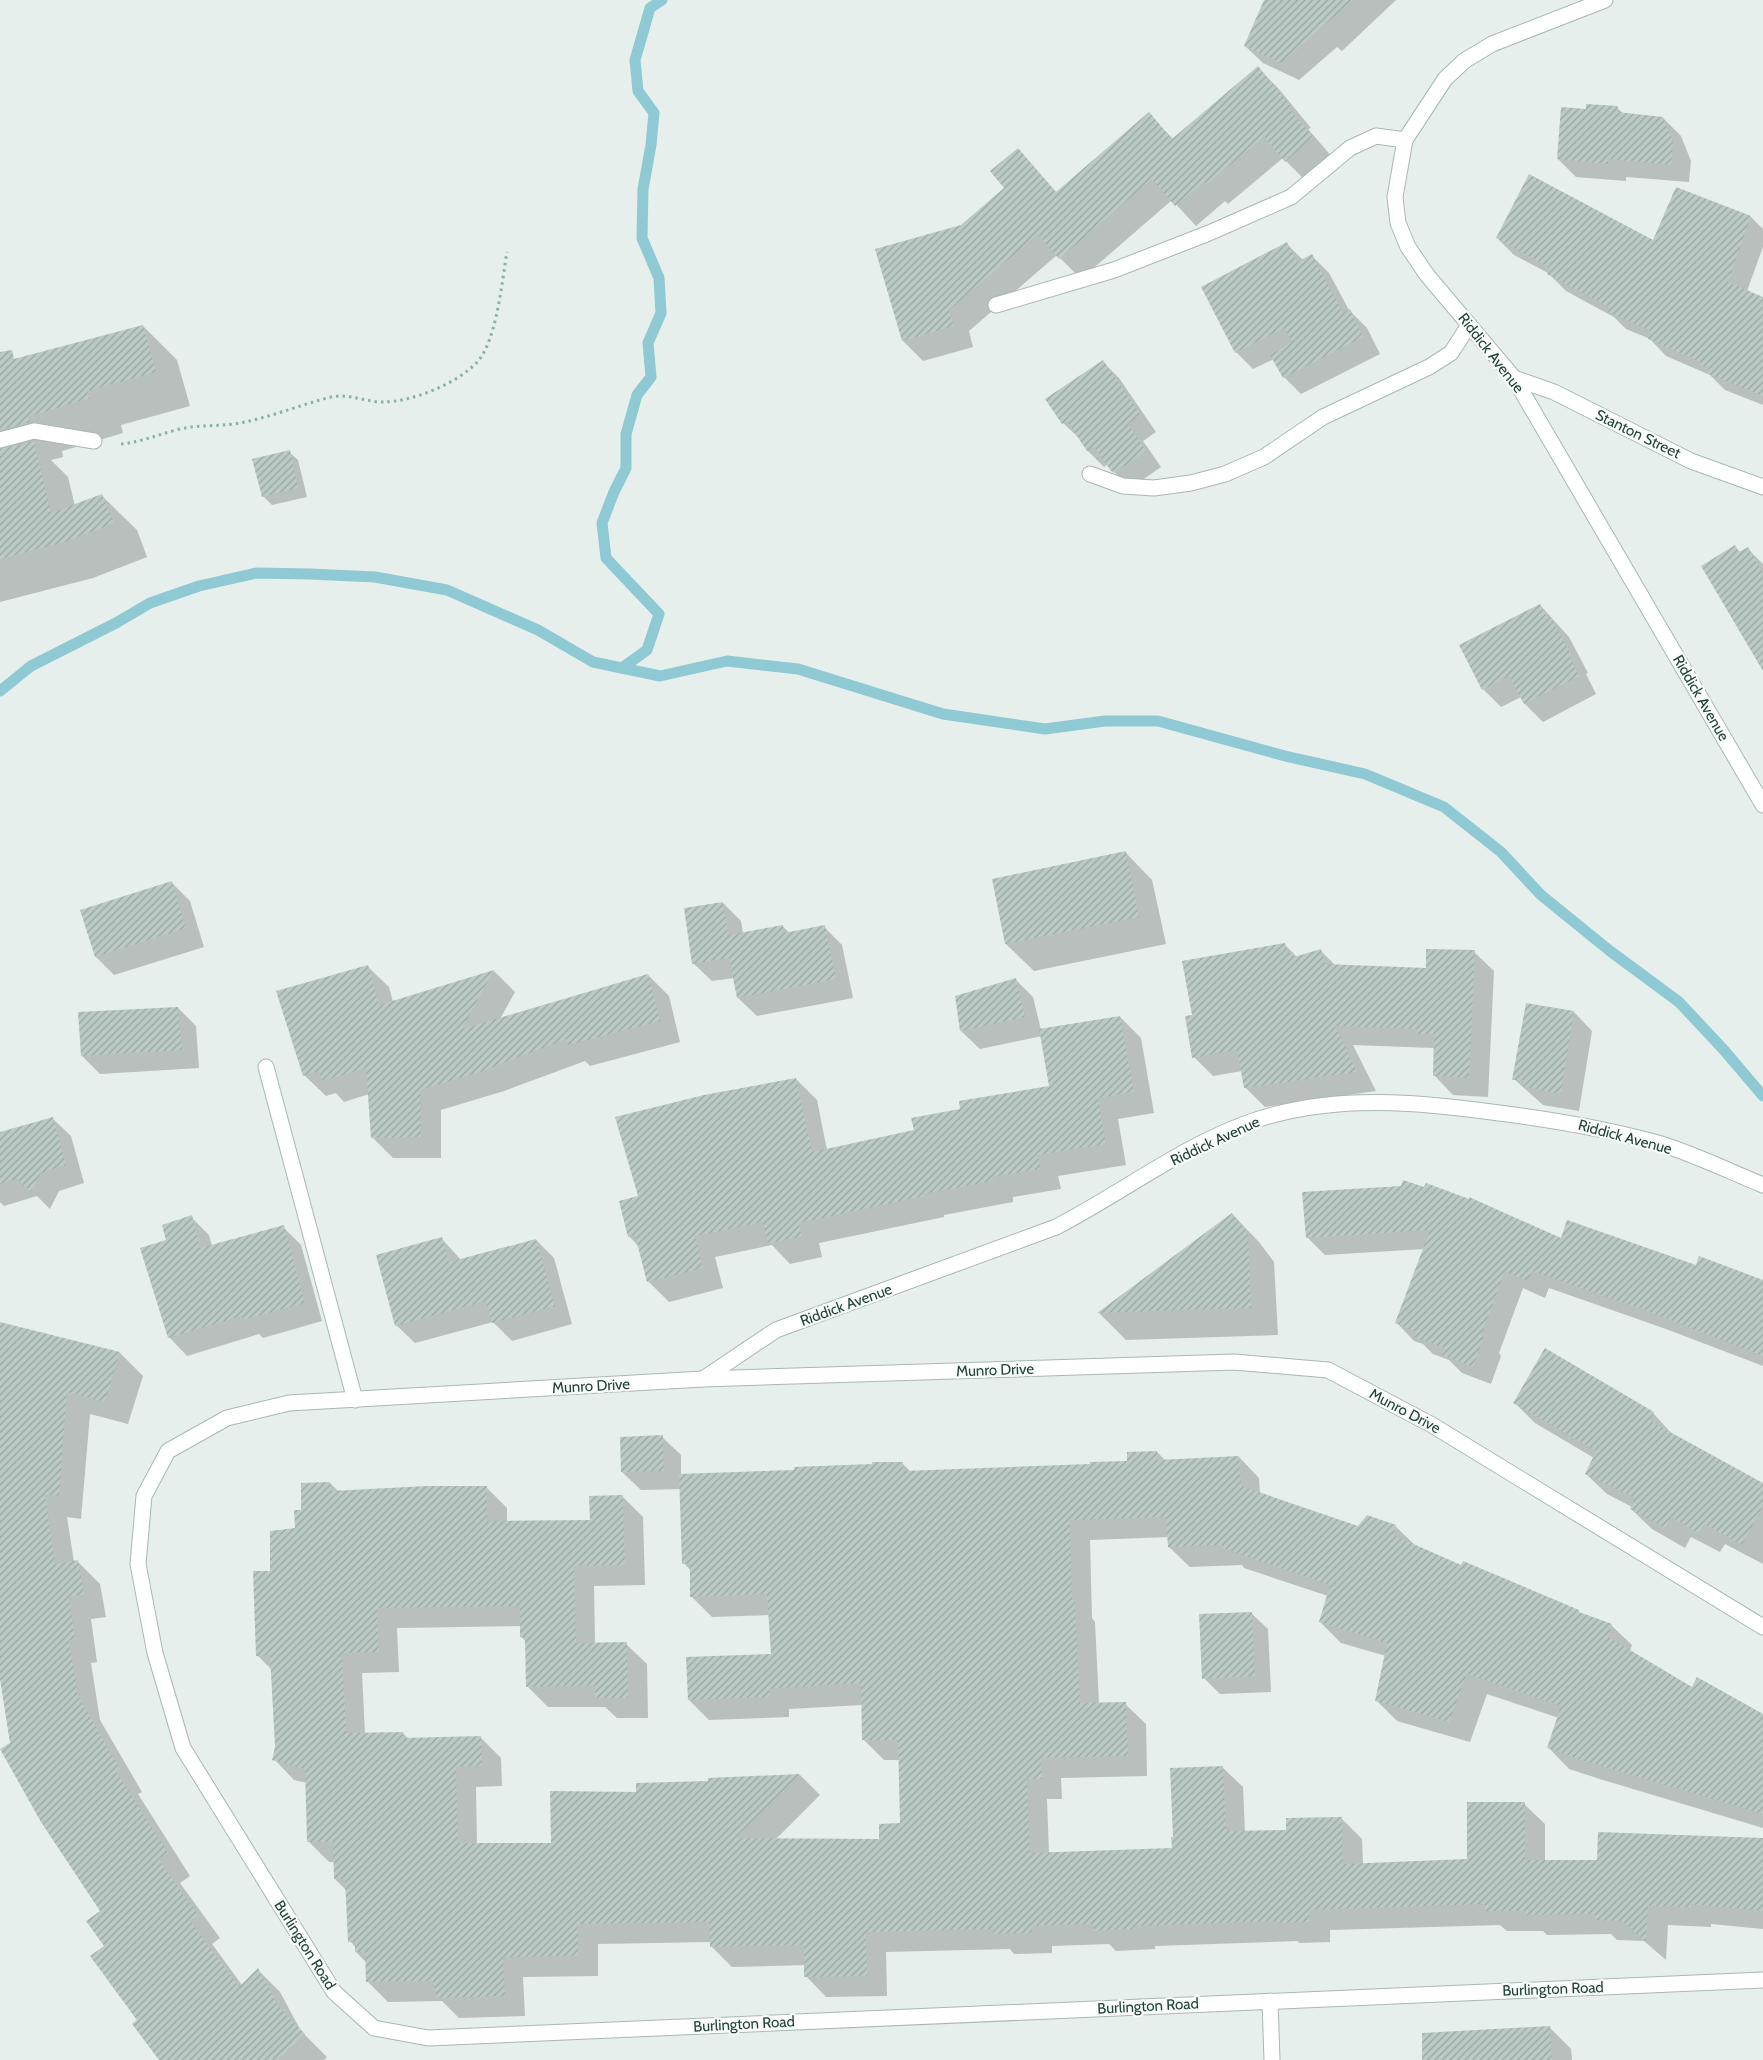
<svg xmlns="http://www.w3.org/2000/svg" width="1763" height="2060" font-family="Cabin,sans-serif">
<style>
.shadow{fill:#0003}
.lines{fill:none;stroke-linecap:round;stroke-linejoin:round}
.stream{stroke:#8ec9d4;stroke-width:11}
.building{fill:url(#building-hatch)}
.service-casing{stroke:#a8b8b2;stroke-width:17}
.minor-casing{stroke:#a8b8b2;stroke-width:17}
.path{stroke:#86b3a5;stroke-width:3;stroke-dasharray:2.5 4;stroke-linecap:butt}
.service{stroke:#fff;stroke-width:15}
.minor{stroke:#fff;stroke-width:15}
.labels{text-anchor:middle;stroke-width:4.5;stroke-linejoin:round;paint-order:stroke}
.street-label{font-size:15px;fill:#24423a;stroke:#f7fbf9}
</style>
<defs>
<pattern id="building-hatch" width="6" height="6" patternUnits="userSpaceOnUse" patternTransform="scale(1.25)"><rect width="6" height="6" fill="#bbcac4"/><path d="M-1 1l2-2M0 6l6-6M5 7l2-2" fill="none" stroke="#98a6a0"/></pattern>
</defs>
<rect width="100%" height="100%" fill="#e6efeb"/>
<g class="shadow">
<path d="M 1265,0 L 1396,0 L 1342,51 L 1337,47 L 1299,80 L 1263,63 L 1245,46 Z"/>
<path d="M 1258,68 L 1278,88 L 1311,128 L 1308,129 L 1333,158 L 1306,181 L 1283,158 L 1228,204 L 1225,201 L 1196,226 L 1172,200 L 1081,279 L 1057,255 L 969,331 L 973,347 L 923,361 L 903,341 L 961,226 L 1006,188 L 1017,150 L 1057,193 L 1149,114 L 1174,140 Z"/>
<path d="M 1617,108 L 1624,114 L 1663,118 L 1681,136 L 1691,161 L 1689,182 L 1626,177 L 1626,181 L 1576,177 L 1558,159 L 1587,111 Z"/>
<path d="M 1751,217 L 1763,229 L 1763,247 L 1747,291 L 1763,298 L 1763,405 L 1725,390 L 1710,375 L 1666,356 L 1650,339 L 1626,329 L 1614,317 L 1566,291 L 1548,273 L 1514,255 L 1497,238 L 1654,242 Z"/>
<path d="M 1287,244 L 1303,260 L 1312,256 L 1329,273 L 1349,310 L 1367,328 L 1380,354 L 1301,394 L 1284,377 L 1274,359 L 1253,369 L 1236,352 Z"/>
<path d="M 143,326 L 177,360 L 190,406 L 121,425 L 123,433 L 62,451 L 63,457 L 51,460 L 68,477 L 75,506 L 102,496 L 137,530 L 147,557 L 93,578 L 0,602 L 0,368 Z"/>
<path d="M 1103,362 L 1119,378 L 1156,432 L 1143,441 L 1161,467 L 1131,488 L 1107,465 L 1104,467 L 1088,451 L 1080,439 L 1063,423 Z"/>
<path d="M 289,452 L 298,460 L 307,497 L 272,505 L 263,496 Z"/>
<path d="M 1735,547 L 1741,553 L 1748,549 L 1763,564 L 1763,664 Z"/>
<path d="M 1540,605 L 1569,637 L 1588,673 L 1586,674 L 1596,694 L 1543,722 L 1525,704 L 1521,697 L 1501,707 L 1483,689 Z"/>
<path d="M 1125,852 L 1152,880 L 1166,944 L 1034,971 L 1006,944 L 993,880 Z"/>
<path d="M 171,882 L 190,901 L 204,947 L 114,975 L 96,957 L 82,911 Z"/>
<path d="M 723,903 L 741,921 L 743,933 L 782,926 L 790,933 L 824,927 L 842,945 L 853,998 L 757,1016 L 738,998 L 734,978 L 712,981 L 693,963 Z"/>
<path d="M 1285,945 L 1297,957 L 1320,950 L 1335,965 L 1427,970 L 1474,952 L 1494,971 L 1488,1097 L 1453,1095 L 1434,1075 L 1435,1049 L 1433,1048 L 1353,1045 L 1376,1091 L 1265,1107 L 1245,1087 L 1242,1071 L 1213,1076 L 1194,1057 L 1194,1016 Z"/>
<path d="M 367,966 L 389,987 L 393,1002 L 494,971 L 515,992 L 500,1019 L 648,975 L 669,996 L 680,1042 L 590,1066 L 585,1061 L 504,1091 L 441,1110 L 441,1158 L 393,1158 L 372,1137 L 369,1094 L 344,1102 L 336,1093 L 326,1096 L 304,1075 Z"/>
<path d="M 1015,979 L 1033,997 L 1041,1030 L 1120,1017 L 1141,1038 L 1154,1113 L 1118,1119 L 1126,1165 L 1058,1176 L 1061,1189 L 1013,1197 L 1013,1202 L 944,1215 L 944,1217 L 819,1243 L 822,1257 L 790,1264 L 772,1245 L 715,1257 L 723,1288 L 669,1302 L 648,1281 L 639,1247 L 629,1236 L 640,1197 L 796,1079 L 817,1100 L 827,1150 L 915,1131 L 962,1110 L 1051,1087 L 1042,1036 L 980,1049 L 961,1031 Z"/>
<path d="M 178,1008 L 196,1026 L 199,1068 L 100,1074 L 82,1056 Z"/>
<path d="M 1574,1012 L 1592,1031 L 1579,1111 L 1543,1105 L 1514,1079 Z"/>
<path d="M 52,1118 L 71,1136 L 84,1183 L 59,1191 L 50,1209 L 37,1196 L 4,1206 L 0,1202 L 0,1133 Z"/>
<path d="M 1304,1193 L 1562,1239 L 1763,1282 L 1763,1366 L 1666,1329 L 1549,1288 L 1545,1298 L 1523,1288 L 1499,1353 L 1501,1356 L 1491,1384 L 1462,1373 L 1449,1360 L 1433,1354 L 1423,1344 L 1414,1341 L 1397,1323 L 1424,1249 L 1325,1255 L 1307,1237 Z"/>
<path d="M 1232,1214 L 1259,1242 L 1274,1262 L 1278,1335 L 1126,1340 L 1099,1313 Z"/>
<path d="M 191,1217 L 209,1235 L 212,1246 L 283,1227 L 301,1245 L 322,1321 L 263,1338 L 259,1334 L 187,1356 L 169,1337 L 168,1241 Z"/>
<path d="M 442,1239 L 461,1260 L 536,1240 L 554,1258 L 572,1324 L 512,1341 L 493,1322 L 415,1343 L 396,1325 Z"/>
<path d="M 0,1323 L 120,1353 L 143,1376 L 128,1424 L 90,1414 L 81,1519 L 67,1517 L 74,1562 L 78,1562 L 100,1584 L 106,1617 L 91,1619 L 97,1662 L 91,1663 L 100,1720 L 142,1792 L 138,1794 L 190,1876 L 180,1883 L 220,1938 L 212,1944 L 242,1985 L 258,1970 L 280,1992 L 301,2031 L 327,2057 L 324,2060 L 161,2060 L 138,2021 L 106,1947 L 101,1912 L 12,1744 L 0,1671 Z"/>
<path d="M 1515,1403 L 1653,1413 L 1673,1435 L 1763,1484 L 1763,1564 L 1725,1544 L 1720,1552 L 1691,1537 L 1685,1548 L 1652,1529 L 1631,1509 L 1632,1507 L 1607,1494 L 1586,1474 L 1594,1458 L 1535,1423 Z"/>
<path d="M 662,1437 L 681,1455 L 681,1475 L 795,1471 L 902,1463 L 911,1472 L 1091,1465 L 1129,1462 L 1157,1452 L 1166,1461 L 1239,1457 L 1259,1478 L 1260,1494 L 1358,1527 L 1395,1526 L 1416,1546 L 1462,1567 L 1611,1625 L 1632,1645 L 1630,1651 L 1763,1738 L 1763,1828 L 1603,1780 L 1569,1769 L 1549,1748 L 1559,1718 L 1487,1694 L 1470,1742 L 1397,1721 L 1377,1701 L 1386,1656 L 1341,1643 L 1320,1622 L 1328,1596 L 1244,1568 L 1242,1565 L 1190,1567 L 1169,1547 L 1169,1537 L 1090,1540 L 1092,1618 L 1095,1622 L 1099,1704 L 1125,1704 L 1146,1724 L 1147,1776 L 1061,1778 L 1062,1799 L 1047,1799 L 1049,1853 L 1173,1849 L 1222,1767 L 1243,1787 L 1245,1832 L 1288,1831 L 1341,1818 L 1362,1839 L 1363,1864 L 1468,1860 L 1524,1804 L 1545,1824 L 1545,1861 L 1598,1861 L 1763,1839 L 1763,1929 L 1711,1924 L 1711,1927 L 1668,1925 L 1666,1960 L 1644,1941 L 1617,1940 L 1611,1934 L 1547,1935 L 1543,1931 L 1507,1931 L 1500,1925 L 1330,1930 L 1330,1942 L 1299,1943 L 1298,1941 L 1155,1946 L 1155,1949 L 1116,1951 L 1109,1944 L 1052,1946 L 1052,1953 L 1014,1954 L 1010,1949 L 886,1952 L 887,1996 L 826,1997 L 806,1976 L 806,1965 L 732,1967 L 711,1946 L 711,1942 L 598,1944 L 598,1976 L 523,1977 L 525,2016 L 459,2018 L 442,2001 L 388,2002 L 367,1981 L 367,1963 L 356,1952 L 356,1948 L 350,1941 L 347,1891 L 335,1879 L 335,1862 L 329,1862 L 308,1841 L 307,1783 L 294,1780 L 274,1759 L 276,1747 L 272,1670 L 257,1655 L 272,1572 L 296,1529 L 303,1511 L 330,1483 L 339,1492 L 486,1487 L 507,1508 L 507,1522 L 591,1521 L 623,1497 L 643,1517 L 645,1585 L 594,1586 L 595,1644 L 626,1644 L 647,1664 L 648,1718 L 617,1718 L 605,1707 L 548,1707 L 528,1687 L 526,1642 L 522,1637 L 521,1626 L 397,1628 L 399,1672 L 362,1673 L 365,1734 L 403,1733 L 409,1740 L 480,1737 L 501,1758 L 502,1786 L 476,1787 L 477,1844 L 552,1845 L 637,1793 L 709,1782 L 709,1779 L 800,1775 L 820,1795 L 775,1840 L 880,1840 L 902,1824 L 900,1760 L 884,1760 L 863,1739 L 862,1705 L 789,1709 L 789,1717 L 709,1720 L 689,1700 L 772,1655 L 770,1615 L 712,1617 L 692,1597 L 691,1571 L 684,1563 L 681,1489 L 641,1490 L 622,1472 Z"/>
<path d="M 1251,1613 L 1268,1629 L 1271,1692 L 1220,1694 L 1204,1678 Z"/>
<path d="M 1549,2027 L 1571,2049 L 1572,2060 L 1471,2060 Z"/>
</g>
<g class="lines">
<g class="stream">
<path d="M 622,668 L 647,650 L 659,614 L 606,558 L 602,523 L 614,492 L 626,468 L 626,434 L 637,395 L 651,377 L 648,343 L 661,313 L 659,278 L 642,238 L 643,189 L 651,145 L 654,113 L 638,91 L 635,60 L 650,8 L 662,0"/>
<path d="M 0,691 L 31,666 L 116,623 L 150,603 L 199,586 L 256,573 L 310,574 L 375,577 L 447,590 L 538,630 L 593,662 L 660,676 L 727,661 L 798,669 L 943,714 L 1045,729 L 1105,721 L 1158,721 L 1285,756 L 1365,774 L 1444,807 L 1501,852 L 1541,895 L 1610,951 L 1679,1002 L 1723,1049 L 1763,1096"/>
</g>
</g>
<g class="building">
<path d="M 1264,0 L 1353,0 L 1281,63 L 1244,46 Z"/>
<path d="M 1258,66 L 1292,107 L 1289,109 L 1313,137 L 1285,162 L 1264,137 L 1207,184 L 1204,182 L 1175,206 L 1152,179 L 1059,259 L 1038,234 L 949,310 L 954,326 L 902,341 L 875,249 L 961,225 L 1004,188 L 990,171 L 1018,148 L 1056,192 L 1149,112 L 1172,139 Z"/>
<path d="M 1586,104 L 1618,106 L 1617,112 L 1663,117 L 1673,142 L 1671,165 L 1608,159 L 1608,164 L 1557,159 L 1561,107 L 1586,109 Z"/>
<path d="M 1529,174 L 1653,240 L 1676,187 L 1751,216 L 1728,282 L 1763,297 L 1763,396 L 1706,373 L 1709,368 L 1700,365 L 1701,362 L 1648,339 L 1651,331 L 1608,312 L 1609,307 L 1547,274 L 1550,268 L 1496,238 Z"/>
<path d="M 1287,242 L 1297,262 L 1312,254 L 1343,313 L 1350,309 L 1363,337 L 1283,378 L 1270,355 L 1292,342 L 1285,328 L 1235,353 L 1201,287 Z"/>
<path d="M 143,325 L 156,372 L 87,391 L 90,398 L 28,417 L 30,422 L 0,430 L 0,352 L 12,350 L 14,359 Z"/>
<path d="M 1103,360 L 1141,415 L 1128,424 L 1146,451 L 1114,473 L 1111,471 L 1094,447 L 1087,451 L 1067,421 L 1062,424 L 1045,399 Z"/>
<path d="M 34,441 L 51,513 L 102,494 L 114,523 L 65,542 L 0,559 L 0,449 Z"/>
<path d="M 290,450 L 298,488 L 262,497 L 252,459 Z"/>
<path d="M 1735,545 L 1739,552 L 1748,547 L 1763,573 L 1763,671 L 1701,566 Z"/>
<path d="M 1540,604 L 1548,619 L 1551,617 L 1571,655 L 1569,656 L 1579,676 L 1524,704 L 1509,676 L 1482,690 L 1459,645 Z"/>
<path d="M 1126,851 L 1139,917 L 1005,944 L 992,879 Z"/>
<path d="M 172,881 L 186,928 L 95,957 L 80,910 Z"/>
<path d="M 723,902 L 728,935 L 783,925 L 784,933 L 825,925 L 836,979 L 737,998 L 729,958 L 692,964 L 684,908 Z"/>
<path d="M 1285,943 L 1288,953 L 1293,952 L 1294,957 L 1321,949 L 1325,964 L 1426,968 L 1426,949 L 1475,950 L 1469,1078 L 1433,1076 L 1434,1034 L 1417,1034 L 1417,1029 L 1335,1026 L 1357,1072 L 1244,1088 L 1237,1050 L 1192,1058 L 1185,1016 L 1192,1015 L 1182,961 Z"/>
<path d="M 368,965 L 379,1005 L 494,970 L 462,1029 L 648,974 L 660,1021 L 568,1045 L 566,1039 L 483,1071 L 420,1090 L 421,1137 L 371,1138 L 366,1068 L 322,1081 L 319,1071 L 303,1076 L 276,991 Z"/>
<path d="M 1016,978 L 1025,1017 L 960,1031 L 955,996 Z"/>
<path d="M 1526,1003 L 1574,1011 L 1561,1094 L 1523,1087 L 1524,1080 L 1512,1080 Z"/>
<path d="M 178,1007 L 182,1050 L 81,1056 L 78,1012 Z"/>
<path d="M 1120,1016 L 1134,1092 L 1098,1098 L 1106,1144 L 1038,1155 L 1041,1169 L 992,1177 L 993,1181 L 923,1194 L 924,1196 L 799,1223 L 802,1237 L 768,1243 L 763,1222 L 695,1236 L 703,1268 L 647,1282 L 635,1235 L 628,1237 L 619,1201 L 638,1196 L 615,1117 L 704,1095 L 796,1078 L 812,1152 L 914,1130 L 911,1118 L 960,1109 L 959,1101 L 1049,1086 L 1039,1029 Z"/>
<path d="M 53,1117 L 66,1165 L 41,1173 L 31,1192 L 17,1179 L 0,1184 L 0,1132 Z"/>
<path d="M 1403,1180 L 1424,1187 L 1426,1183 L 1469,1199 L 1469,1197 L 1561,1238 L 1567,1220 L 1696,1265 L 1699,1256 L 1763,1280 L 1763,1356 L 1647,1311 L 1532,1271 L 1527,1281 L 1505,1271 L 1481,1336 L 1484,1337 L 1473,1367 L 1442,1355 L 1445,1348 L 1414,1337 L 1416,1332 L 1395,1323 L 1430,1230 L 1306,1238 L 1302,1192 L 1401,1186 Z"/>
<path d="M 1232,1213 L 1248,1233 L 1251,1308 L 1097,1313 Z"/>
<path d="M 192,1215 L 200,1248 L 284,1225 L 305,1303 L 243,1320 L 242,1316 L 168,1338 L 140,1248 L 166,1240 L 162,1225 Z"/>
<path d="M 442,1237 L 449,1262 L 536,1239 L 555,1306 L 492,1323 L 486,1301 L 395,1326 L 376,1255 Z"/>
<path d="M 0,1322 L 120,1352 L 105,1402 L 67,1392 L 59,1496 L 45,1495 L 55,1564 L 78,1560 L 84,1594 L 69,1597 L 75,1639 L 69,1640 L 78,1696 L 120,1769 L 116,1771 L 168,1853 L 158,1859 L 198,1915 L 190,1921 L 239,1987 L 258,1968 L 279,2007 L 305,2034 L 279,2060 L 159,2060 L 132,2024 L 137,2020 L 90,1956 L 104,1946 L 86,1921 L 100,1911 L 41,1822 L 0,1749 L 10,1743 L 0,1679 Z"/>
<path d="M 1545,1348 L 1654,1412 L 1650,1421 L 1763,1483 L 1763,1506 L 1742,1545 L 1704,1524 L 1699,1533 L 1671,1517 L 1665,1528 L 1630,1509 L 1635,1498 L 1585,1474 L 1596,1451 L 1513,1403 Z"/>
<path d="M 663,1435 L 664,1471 L 621,1472 L 620,1437 Z"/>
<path d="M 1157,1451 L 1158,1460 L 1239,1456 L 1241,1486 L 1358,1526 L 1367,1515 L 1396,1525 L 1393,1535 L 1461,1565 L 1463,1561 L 1579,1610 L 1579,1612 L 1612,1624 L 1608,1637 L 1692,1687 L 1697,1677 L 1763,1714 L 1763,1814 L 1581,1760 L 1547,1748 L 1561,1706 L 1467,1674 L 1449,1722 L 1375,1701 L 1387,1643 L 1319,1622 L 1330,1585 L 1222,1548 L 1222,1545 L 1168,1547 L 1166,1517 L 1070,1520 L 1072,1600 L 1075,1600 L 1080,1703 L 1126,1702 L 1128,1756 L 1041,1758 L 1042,1779 L 1027,1779 L 1030,1853 L 1172,1848 L 1171,1837 L 1173,1837 L 1170,1768 L 1223,1766 L 1226,1831 L 1286,1830 L 1286,1818 L 1342,1817 L 1343,1864 L 1467,1859 L 1467,1802 L 1525,1802 L 1525,1860 L 1597,1860 L 1598,1832 L 1763,1838 L 1763,1911 L 1691,1904 L 1691,1907 L 1648,1906 L 1646,1942 L 1622,1921 L 1595,1920 L 1595,1914 L 1525,1915 L 1526,1911 L 1485,1911 L 1485,1904 L 1310,1910 L 1310,1922 L 1278,1923 L 1277,1921 L 1135,1926 L 1135,1929 L 1094,1931 L 1094,1924 L 1032,1926 L 1032,1933 L 993,1934 L 992,1929 L 866,1932 L 867,1976 L 804,1977 L 804,1945 L 710,1947 L 709,1922 L 578,1924 L 578,1956 L 503,1957 L 505,1996 L 437,1998 L 433,1981 L 366,1982 L 365,1952 L 355,1952 L 355,1942 L 348,1942 L 345,1879 L 334,1879 L 333,1842 L 307,1842 L 305,1769 L 272,1760 L 275,1747 L 270,1655 L 256,1656 L 253,1571 L 270,1571 L 270,1531 L 295,1528 L 294,1510 L 301,1510 L 301,1483 L 330,1482 L 331,1491 L 427,1486 L 487,1486 L 487,1521 L 590,1520 L 589,1496 L 623,1495 L 625,1565 L 574,1566 L 576,1643 L 627,1642 L 628,1698 L 595,1698 L 595,1686 L 526,1687 L 525,1638 L 520,1637 L 520,1606 L 377,1608 L 379,1652 L 342,1653 L 346,1733 L 403,1732 L 403,1738 L 481,1736 L 482,1766 L 456,1767 L 458,1843 L 551,1843 L 550,1791 L 636,1792 L 636,1783 L 708,1781 L 708,1778 L 800,1774 L 735,1838 L 879,1839 L 879,1824 L 900,1823 L 898,1740 L 862,1740 L 861,1683 L 769,1689 L 770,1697 L 688,1700 L 686,1657 L 771,1654 L 767,1594 L 690,1597 L 690,1564 L 682,1564 L 679,1474 L 794,1470 L 794,1467 L 872,1464 L 872,1462 L 903,1462 L 903,1471 L 1090,1464 L 1090,1462 L 1127,1461 L 1127,1452 Z"/>
<path d="M 1252,1612 L 1255,1676 L 1202,1679 L 1199,1614 Z"/>
<path d="M 1550,2026 L 1552,2060 L 1422,2060 L 1422,2033 Z"/>
</g>
<g class="lines">
<g class="service-casing">
<g id="service">
<path d="M 0,440 L 34,431 L 94,441"/>
<path d="M 1090,474 L 1123,486 L 1154,488 L 1191,483 L 1225,474 L 1264,457 L 1323,417 L 1429,367 L 1451,353 L 1469,325"/>
<path d="M 266,1067 L 355,1400"/>
</g>
</g>
<g class="minor-casing">
<g id="minor">
<path d="M 1605,0 L 1492,44 L 1464,61 L 1445,79 L 1405,140 L 1395,197 L 1398,223 L 1408,247 L 1427,275 L 1514,378 L 1763,805"/>
<path d="M 996,305 L 1114,270 L 1209,233 L 1291,197 L 1350,148 L 1376,136 L 1405,140"/>
<path d="M 1514,378 L 1554,392 L 1691,461 L 1763,487"/>
<path d="M 703,1379 L 776,1330 L 1056,1227 C 1124,1192 1187,1142 1259,1119 C 1338,1094 1419,1102 1499,1113 C 1554,1120 1608,1129 1661,1144 C 1694,1154 1731,1172 1763,1185"/>
<path d="M 1763,1627 L 1432,1425 L 1328,1370 L 1234,1362 L 703,1379 L 289,1403 L 227,1418 L 168,1451 L 144,1496 L 138,1564 L 155,1653 L 183,1748 L 334,1992 L 374,2028 L 428,2038 L 1763,1980"/>
<path d="M 1270,2001 L 1272,2060"/>
</g>
</g>
<path class="path" d="M 121,444 C 141,442 157,435 176,430 C 197,424 219,427 240,423 C 271,417 300,405 331,397 C 349,393 365,402 383,402 C 412,402 459,383 478,361 C 497,339 502,280 507,252"/>
<use href="#service" class="service"/>
<use href="#minor" class="minor"/>
</g>
<g class="labels">
<g class="street-label">
<text transform="translate(1491 353) rotate(52)" y="5">Riddick Avenue</text>
<text transform="translate(1638 434) rotate(26)" y="5">Stanton Street</text>
<text transform="translate(1701 698) rotate(60)" y="5">Riddick Avenue</text>
<text transform="translate(1625 1137) rotate(15)" y="5">Riddick Avenue</text>
<text transform="translate(1215 1141) rotate(-25)" y="5">Riddick Avenue</text>
<text transform="translate(846 1305) rotate(-20)" y="5">Riddick Avenue</text>
<text transform="translate(995 1370) rotate(-2)" y="5">Munro Drive</text>
<text transform="translate(591 1386) rotate(-3)" y="5">Munro Drive</text>
<text transform="translate(1405 1411) rotate(28)" y="5">Munro Drive</text>
<text transform="translate(305 1945) rotate(58)" y="5">Burlington Road</text>
<text transform="translate(1553 1989) rotate(-2)" y="5">Burlington Road</text>
<text transform="translate(1148 2006) rotate(-3)" y="5">Burlington Road</text>
<text transform="translate(744 2024) rotate(-3)" y="5">Burlington Road</text>
</g>
</g>
</svg>
